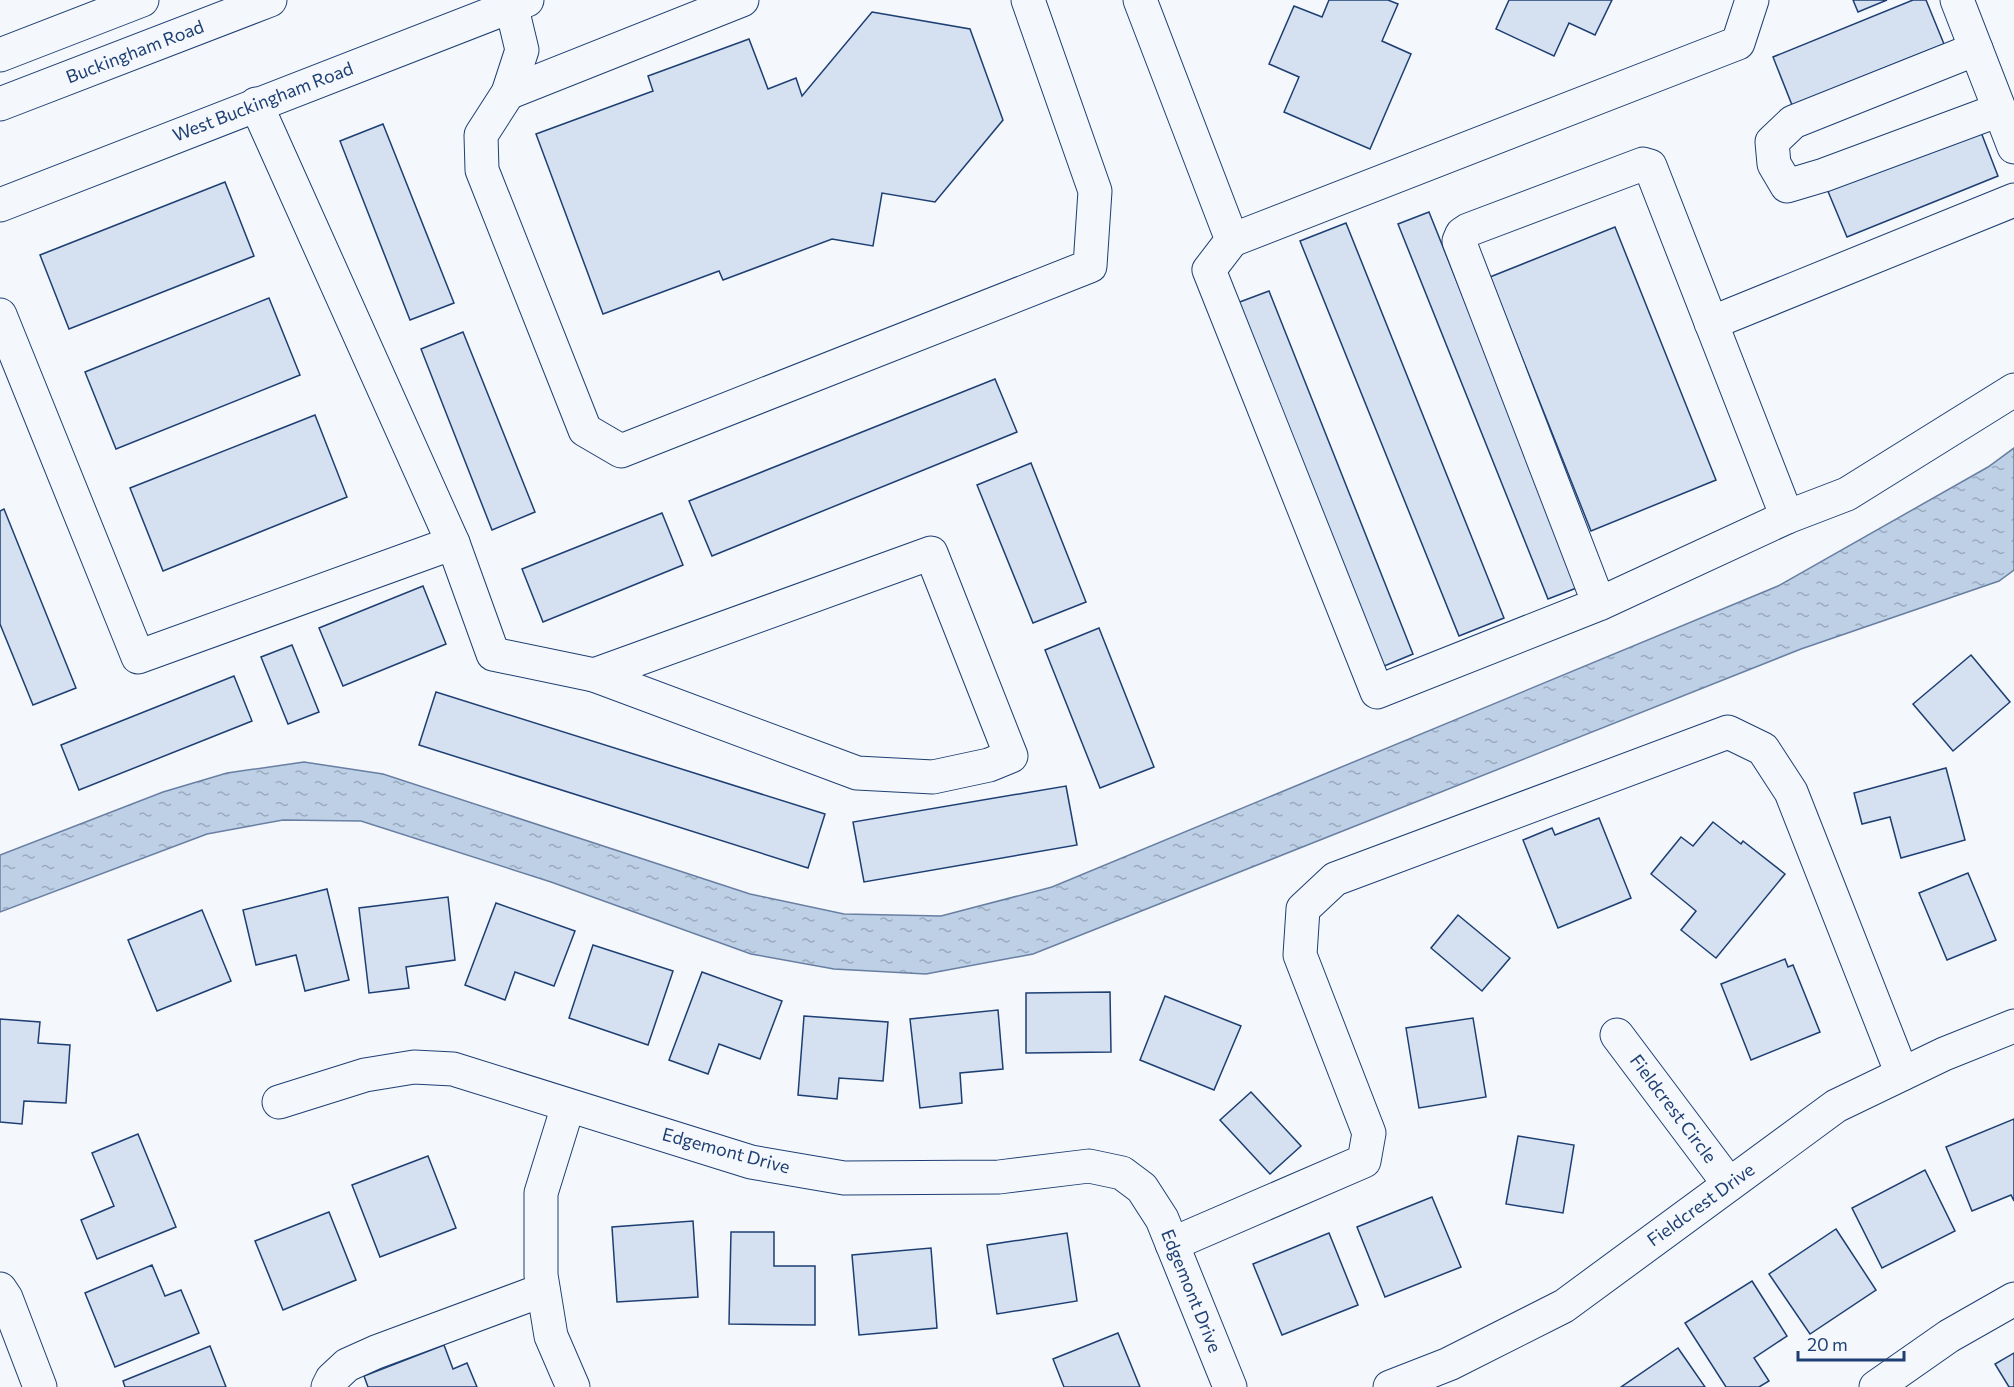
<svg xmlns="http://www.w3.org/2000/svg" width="2014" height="1387" font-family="Commissioner,sans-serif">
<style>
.water{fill:url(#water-ripples);stroke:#687fa3;stroke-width:1.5}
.building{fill:#d5e0f0;stroke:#1d3f73;stroke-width:1.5}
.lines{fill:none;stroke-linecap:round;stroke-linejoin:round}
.minor-casing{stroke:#1d3f73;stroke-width:35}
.major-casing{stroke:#1d3f73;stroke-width:35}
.minor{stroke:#f4f7fb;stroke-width:33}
.major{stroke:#f4f7fb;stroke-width:33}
.labels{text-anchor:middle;stroke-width:4.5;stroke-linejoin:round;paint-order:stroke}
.street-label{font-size:18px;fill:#1d3f73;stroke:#f4f7fb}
</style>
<defs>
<pattern id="water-ripples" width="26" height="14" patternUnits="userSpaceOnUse" patternTransform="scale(1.5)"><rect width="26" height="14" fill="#bed0e5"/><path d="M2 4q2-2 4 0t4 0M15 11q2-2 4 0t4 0" fill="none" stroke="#9aaabe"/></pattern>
</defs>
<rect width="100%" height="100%" fill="#f4f7fb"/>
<path class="water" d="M 2014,448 L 2014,570 L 1999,581 L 1801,649 L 1033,954 L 926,974 L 834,969 L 751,954 L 551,882 L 361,821 L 283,820 L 207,834 L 0,912 L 0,855 L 163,792 L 227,773 L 304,762 L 383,774 L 750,894 L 844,914 L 941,916 L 1052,887 L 1778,586 L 1988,467 Z"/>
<g class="building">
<path d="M 1329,0 L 1388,0 L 1398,4 L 1382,41 L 1411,54 L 1370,149 L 1284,112 L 1299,77 L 1269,64 L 1294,6 L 1322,17 Z"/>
<path d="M 1509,0 L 1612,0 L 1595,35 L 1569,23 L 1554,56 L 1496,29 Z"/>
<path d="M 1853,0 L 1887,0 L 1858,12 Z"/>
<path d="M 1913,0 L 1926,0 L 1944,44 L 1792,105 L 1773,57 Z"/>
<path d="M 872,12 L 970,29 L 1003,120 L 935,202 L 882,193 L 873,246 L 832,239 L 723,280 L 719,271 L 603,314 L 536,134 L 653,91 L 648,76 L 749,39 L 768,89 L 796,78 L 802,96 Z"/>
<path d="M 383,124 L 454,303 L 410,320 L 340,141 Z"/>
<path d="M 1979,127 L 1998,176 L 1847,237 L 1827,189 Z"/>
<path d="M 225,182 L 254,256 L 69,329 L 40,255 Z"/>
<path d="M 1429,212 L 1579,587 L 1548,599 L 1398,224 Z"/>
<path d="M 1346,223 L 1504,618 L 1459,636 L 1300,241 Z"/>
<path d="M 1615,227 L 1716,480 L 1591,531 L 1490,277 Z"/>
<path d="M 1269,291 L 1413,654 L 1382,667 L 1237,303 Z"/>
<path d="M 269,298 L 300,375 L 116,449 L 85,372 Z"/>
<path d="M 463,332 L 535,512 L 492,530 L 421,349 Z"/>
<path d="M 995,379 L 1017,432 L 712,556 L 689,501 Z"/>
<path d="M 315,415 L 347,497 L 163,571 L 130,488 Z"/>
<path d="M 1031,463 L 1086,602 L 1033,623 L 977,485 Z"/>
<path d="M 4,509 L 76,688 L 33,705 L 0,624 L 0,511 Z"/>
<path d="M 662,513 L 683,565 L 543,622 L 522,569 Z"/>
<path d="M 423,586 L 446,644 L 343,686 L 319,628 Z"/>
<path d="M 1099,628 L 1154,767 L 1100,788 L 1045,650 Z"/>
<path d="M 292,645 L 319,712 L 288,724 L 261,657 Z"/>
<path d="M 1971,655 L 2010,702 L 1953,751 L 1913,704 Z"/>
<path d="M 234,676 L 252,721 L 79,790 L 61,745 Z"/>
<path d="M 436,692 L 825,814 L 808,868 L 419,745 Z"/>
<path d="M 1946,768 L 1965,840 L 1901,858 L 1890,817 L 1862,824 L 1854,793 Z"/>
<path d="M 1066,786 L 1077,845 L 864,882 L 853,822 Z"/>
<path d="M 1599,818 L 1631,898 L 1558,928 L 1523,840 L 1552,828 L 1555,835 Z"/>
<path d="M 1713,822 L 1741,844 L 1743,841 L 1785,874 L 1716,958 L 1681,930 L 1696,911 L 1651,874 L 1681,837 L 1693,846 Z"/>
<path d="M 1968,873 L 1996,940 L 1947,960 L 1919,893 Z"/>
<path d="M 327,889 L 349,980 L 305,991 L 296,955 L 256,965 L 243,910 Z"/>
<path d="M 448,897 L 455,960 L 406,967 L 409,988 L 369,993 L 359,908 Z"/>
<path d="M 496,903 L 575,931 L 554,986 L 515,972 L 505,1000 L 465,985 Z"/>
<path d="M 202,910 L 231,981 L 157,1011 L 128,940 Z"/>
<path d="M 1458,915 L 1510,958 L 1482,991 L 1431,948 Z"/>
<path d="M 593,945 L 673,971 L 648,1045 L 569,1018 Z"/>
<path d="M 1785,959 L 1788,967 L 1793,965 L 1820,1032 L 1751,1060 L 1721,984 Z"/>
<path d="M 702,972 L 782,1001 L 760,1059 L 719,1044 L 708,1074 L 669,1060 Z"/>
<path d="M 1110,992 L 1111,1052 L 1026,1053 L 1026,993 Z"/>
<path d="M 1165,996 L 1241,1026 L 1214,1090 L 1140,1060 Z"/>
<path d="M 998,1010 L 1003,1069 L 960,1073 L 962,1103 L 920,1108 L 910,1019 Z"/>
<path d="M 804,1016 L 888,1022 L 883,1081 L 839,1078 L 837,1099 L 798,1095 Z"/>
<path d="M 1473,1018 L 1486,1097 L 1419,1108 L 1406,1028 Z"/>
<path d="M 0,1019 L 40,1022 L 38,1043 L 70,1045 L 66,1103 L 24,1101 L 22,1124 L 0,1122 Z"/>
<path d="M 1251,1092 L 1301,1146 L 1270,1174 L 1220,1120 Z"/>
<path d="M 2014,1119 L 2014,1201 L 2011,1195 L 1972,1211 L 1946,1147 Z"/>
<path d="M 138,1134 L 176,1227 L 97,1259 L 81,1220 L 114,1206 L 92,1153 Z"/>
<path d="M 1518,1136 L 1574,1145 L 1563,1213 L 1506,1204 Z"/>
<path d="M 428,1156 L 456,1228 L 380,1257 L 352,1185 Z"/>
<path d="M 1925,1170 L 1955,1231 L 1882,1268 L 1852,1208 Z"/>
<path d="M 1432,1197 L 1461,1267 L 1385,1297 L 1357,1227 Z"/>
<path d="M 329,1212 L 356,1280 L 283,1310 L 255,1241 Z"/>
<path d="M 693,1221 L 698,1297 L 617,1302 L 612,1227 Z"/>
<path d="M 1836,1229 L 1876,1290 L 1810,1334 L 1769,1274 Z"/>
<path d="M 731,1232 L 774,1232 L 774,1266 L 815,1266 L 815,1325 L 729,1324 Z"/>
<path d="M 1067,1233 L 1077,1301 L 997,1314 L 987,1245 Z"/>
<path d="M 1329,1233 L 1358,1305 L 1282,1335 L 1253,1264 Z"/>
<path d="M 931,1248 L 937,1328 L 859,1335 L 852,1255 Z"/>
<path d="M 152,1265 L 165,1296 L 181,1290 L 199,1333 L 115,1367 L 85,1293 Z"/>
<path d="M 1752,1281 L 1787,1336 L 1754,1358 L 1769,1381 L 1759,1387 L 1726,1387 L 1685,1323 Z"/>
<path d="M 1118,1333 L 1140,1387 L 1064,1387 L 1053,1359 Z"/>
<path d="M 444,1345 L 453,1369 L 467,1363 L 477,1387 L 368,1387 L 364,1376 Z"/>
<path d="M 210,1346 L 226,1387 L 125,1387 L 123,1381 Z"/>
<path d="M 1678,1348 L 1705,1387 L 1621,1387 Z"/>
<path d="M 2014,1353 L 2014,1387 L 2009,1387 L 1995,1364 Z"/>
</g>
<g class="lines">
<g class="minor-casing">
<g id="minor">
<path d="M 510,0 L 522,50 L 508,93 L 481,135 L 482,170 L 585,430 L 621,451 L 1090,266 L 1095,191 L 1028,0"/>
<path d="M 1140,0 L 1232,240 L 1209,270 L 1377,692 L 1599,604 L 1787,517 L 1650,166 L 1643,164 L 1468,230 L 1462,234 L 1459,241 L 1599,604"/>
<path d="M 1957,0 L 2014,147"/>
<path d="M 1976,49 L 1793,122 L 1772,142 L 1774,164 L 1787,186 L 1824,175 L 1999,110"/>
<path d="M 0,55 L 142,0"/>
<path d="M 508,93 L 742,0"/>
<path d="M 256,104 L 453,543 L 493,654 L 594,675"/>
<path d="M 1232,240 L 1738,43 L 1752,0"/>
<path d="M 0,315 L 138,657 L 453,543"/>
<path d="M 1711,323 L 2014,200"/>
<path d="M 1787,517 L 1847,494 L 2014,390"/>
<path d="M 931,553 L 1011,756 L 989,765 L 933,777 L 857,773 L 594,675 Z"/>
<path d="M 1617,1035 L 1729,1184"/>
<path d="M 279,1102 L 365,1075 L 414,1067 L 453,1069 L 751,1162 L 844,1178 L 999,1177 L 1089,1166 L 1122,1173 L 1142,1188 L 1162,1219 L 1230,1387"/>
<path d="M 568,1106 L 541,1193 L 541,1275 L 551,1336 L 573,1387"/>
<path d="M 1172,1244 L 1364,1161 L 1369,1133 L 1300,955 L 1303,909 L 1335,879 L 1728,732 L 1763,749 L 1791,792 L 1902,1074"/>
<path d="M 0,1289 L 6,1298 L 40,1387"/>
<path d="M 328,1387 L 332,1379 L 347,1365 L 376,1352 L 543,1290"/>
<path d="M 1390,1387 L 1449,1364 L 1564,1306 L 1836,1106 L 1944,1054 L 2014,1026"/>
<path d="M 1876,1387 L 1949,1336 L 2014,1299"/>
</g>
</g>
<g class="major-casing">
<g id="major">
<path d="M 0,104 L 270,0"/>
<path d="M 0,205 L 527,0"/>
</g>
</g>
<use href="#minor" class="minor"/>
<use href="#major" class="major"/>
</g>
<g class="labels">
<g class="street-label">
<text transform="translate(135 52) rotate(-21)" y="6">Buckingham Road</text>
<text transform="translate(263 102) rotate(-21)" y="6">West Buckingham Road</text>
<text transform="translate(1673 1109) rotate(53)" y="6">Fieldcrest Circle</text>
<text transform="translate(726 1151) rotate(15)" y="6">Edgemont Drive</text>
<text transform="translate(1701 1205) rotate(-36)" y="6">Fieldcrest Drive</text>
<text transform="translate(1191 1291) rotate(68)" y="6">Edgemont Drive</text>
</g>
</g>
<path d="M1798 1351v9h106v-9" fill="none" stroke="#1d3f73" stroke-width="3"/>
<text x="1807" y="1351" font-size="18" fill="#1d3f73" stroke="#f4f7fb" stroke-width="4.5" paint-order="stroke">20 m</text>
</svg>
